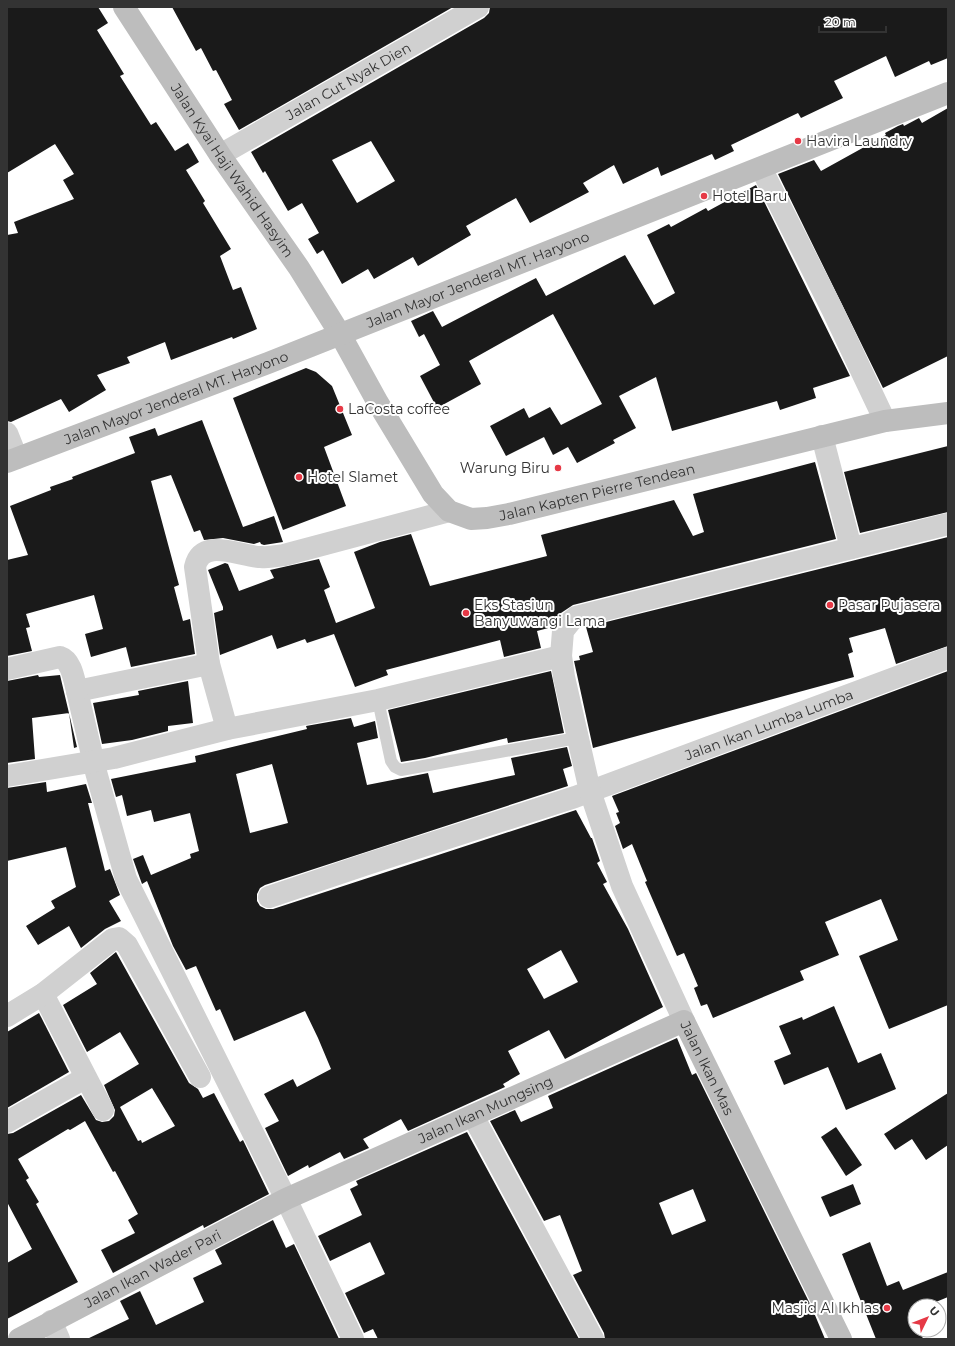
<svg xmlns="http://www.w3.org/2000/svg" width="955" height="1346" font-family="Montserrat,sans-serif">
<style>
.building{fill:#1a1a1a;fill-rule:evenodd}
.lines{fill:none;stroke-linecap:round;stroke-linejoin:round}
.lane{stroke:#d0d0d0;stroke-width:12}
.street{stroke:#d0d0d0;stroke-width:22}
.secondary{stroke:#bdbdbd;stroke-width:22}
.poi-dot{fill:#e63946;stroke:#fff;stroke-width:1.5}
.labels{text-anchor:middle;stroke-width:4;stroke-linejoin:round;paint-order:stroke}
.street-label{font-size:14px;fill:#333;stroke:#fff}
.poi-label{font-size:14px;fill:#333;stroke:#fff;text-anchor:start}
</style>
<rect width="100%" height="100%" fill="#fff"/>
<g class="building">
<path d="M 7,7 L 98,7 L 108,23 L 97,30 L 124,74 L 120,76 L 151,125 L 156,122 L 175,151 L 188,143 L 199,162 L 186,170 L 205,201 L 203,203 L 231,249 L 220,256 L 233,290 L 241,287 L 257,329 L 233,339 L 232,337 L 171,360 L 165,342 L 127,357 L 130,363 L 97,375 L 106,390 L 69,412 L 61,399 L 11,422 L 7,421 L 7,235 L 18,233 L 14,222 L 74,199 L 63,180 L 74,174 L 55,144 L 7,173 Z"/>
<path d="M 172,7 L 453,7 L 239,130 L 224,104 L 232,100 L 216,70 L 213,71 L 201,48 L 196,51 Z"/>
<path d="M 490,7 L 948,7 L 948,58 L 931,65 L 929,61 L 895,77 L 886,56 L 834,81 L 843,98 L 801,118 L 798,113 L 731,145 L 734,151 L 715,160 L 712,154 L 661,176 L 658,167 L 623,184 L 614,165 L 583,183 L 589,192 L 530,223 L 516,198 L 466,226 L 471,235 L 418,266 L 413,257 L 374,279 L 368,269 L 342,284 L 323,250 L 317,254 L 308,239 L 319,233 L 302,203 L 288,211 L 265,171 L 263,173 L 251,152 L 484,18 L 489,13 ZM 371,141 L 395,181 L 357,203 L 332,160 Z"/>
<path d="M 948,108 L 948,356 L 883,388 L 778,174 L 814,160 L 821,171 L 886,135 L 885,133 L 898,126 L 903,124 L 904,126 L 919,118 L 922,123 Z"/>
<path d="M 756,185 L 850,376 L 813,388 L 816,398 L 780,410 L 777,401 L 672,431 L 656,377 L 619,396 L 636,428 L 613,440 L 615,443 L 577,463 L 568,447 L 553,455 L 544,437 L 506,456 L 490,426 L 524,408 L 529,418 L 550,407 L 561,425 L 602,404 L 553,314 L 469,361 L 481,384 L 437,408 L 420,376 L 440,365 L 424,334 L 419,337 L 411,321 L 433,311 L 442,327 L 536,278 L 546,296 L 625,255 L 654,305 L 675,293 L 647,235 L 669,224 L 671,227 L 706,208 L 708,211 Z"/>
<path d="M 306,368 L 316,372 L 332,386 L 352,435 L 324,447 L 346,506 L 283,530 L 233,398 Z"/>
<path d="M 202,420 L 243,527 L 274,516 L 283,542 L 264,545 L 261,544 L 260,542 L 254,544 L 223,538 L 204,540 L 200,530 L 194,532 L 171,475 L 151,481 L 179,585 L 174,587 L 183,621 L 190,619 L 195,654 L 131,667 L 126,647 L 91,657 L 85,634 L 103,629 L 94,595 L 26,614 L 30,627 L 26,628 L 32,651 L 7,656 L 7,560 L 28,555 L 10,506 L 51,490 L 50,487 L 73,479 L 72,477 L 135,453 L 129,437 L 155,428 L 158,436 Z"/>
<path d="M 948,446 L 948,512 L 860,533 L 844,472 Z"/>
<path d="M 815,462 L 836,539 L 573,605 L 561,613 L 552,627 L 537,631 L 541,648 L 504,657 L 500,640 L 386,670 L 388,675 L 355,687 L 334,634 L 307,643 L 305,639 L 277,649 L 272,635 L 220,655 L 214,613 L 223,610 L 223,607 L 208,570 L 225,563 L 228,564 L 239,591 L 274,578 L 270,570 L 319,559 L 330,587 L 324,590 L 336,623 L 375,608 L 354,552 L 380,542 L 411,534 L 430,586 L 547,556 L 541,535 L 674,500 L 693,536 L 704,532 L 693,494 Z"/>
<path d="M 948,537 L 948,646 L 896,664 L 885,628 L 849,638 L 853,652 L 848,654 L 854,677 L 593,748 L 574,661 L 580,660 L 579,656 L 593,652 L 586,627 Z"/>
<path d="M 551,671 L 564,733 L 508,743 L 507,738 L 425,758 L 401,762 L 388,710 Z"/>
<path d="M 948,671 L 948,1005 L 889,1029 L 859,956 L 898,940 L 881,899 L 825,922 L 839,955 L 800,971 L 804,980 L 713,1018 L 707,1004 L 701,1006 L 694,988 L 698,986 L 684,953 L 677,956 L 645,882 L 647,881 L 632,844 L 623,849 L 615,826 L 620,823 L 616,813 L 619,812 L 612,796 Z"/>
<path d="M 38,675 L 39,677 L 60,675 L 77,747 L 74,748 L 69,713 L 32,718 L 35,759 L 7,763 L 7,681 Z"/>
<path d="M 188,681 L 193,723 L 168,726 L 168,731 L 132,740 L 102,744 L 93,703 L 139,695 L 138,691 Z"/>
<path d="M 351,718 L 354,727 L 375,721 L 378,738 L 357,743 L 367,785 L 428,773 L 433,793 L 515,775 L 511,758 L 567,747 L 572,766 L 563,769 L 568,786 L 265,885 L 260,888 L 257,894 L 257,901 L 260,906 L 266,909 L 273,909 L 576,810 L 591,838 L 592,838 L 600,861 L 597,863 L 607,882 L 603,884 L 628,929 L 663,1007 L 565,1059 L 549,1030 L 508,1051 L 520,1074 L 503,1084 L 505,1087 L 408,1131 L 401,1119 L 363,1139 L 369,1148 L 344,1159 L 340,1152 L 309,1168 L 308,1165 L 288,1176 L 265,1128 L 279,1121 L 264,1094 L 293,1079 L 297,1087 L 331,1069 L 318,1038 L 305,1011 L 234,1041 L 220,1009 L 216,1011 L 196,966 L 186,970 L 173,946 L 147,881 L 142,884 L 133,859 L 143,855 L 151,875 L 191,858 L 190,854 L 199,851 L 190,813 L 154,822 L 151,810 L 127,816 L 122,795 L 116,797 L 111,779 L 196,762 L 195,756 L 307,729 L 306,726 ZM 272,764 L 288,823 L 250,833 L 236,774 ZM 561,950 L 578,982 L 544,999 L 527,969 Z"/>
<path d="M 46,782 L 47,792 L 86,784 L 92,803 L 88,803 L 105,871 L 110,869 L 120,895 L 109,901 L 121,921 L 105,929 L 81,948 L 69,926 L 38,945 L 26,926 L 55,908 L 51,901 L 76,887 L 66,847 L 7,861 L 7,788 Z"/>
<path d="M 116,952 L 189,1083 L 198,1089 L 203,1098 L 214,1093 L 240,1142 L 243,1140 L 269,1194 L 204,1228 L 203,1225 L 113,1273 L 101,1250 L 135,1233 L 128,1220 L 138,1214 L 115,1171 L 113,1172 L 85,1121 L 70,1130 L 68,1129 L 18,1159 L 29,1178 L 26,1180 L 39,1202 L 36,1204 L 78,1282 L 7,1319 L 7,1263 L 32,1249 L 7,1202 L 7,1134 L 13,1133 L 81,1095 L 96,1120 L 102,1122 L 109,1121 L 114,1116 L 115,1110 L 104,1085 L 139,1064 L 120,1032 L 87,1052 L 63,1005 L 97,984 L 90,973 ZM 152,1088 L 175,1126 L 142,1143 L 141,1140 L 138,1141 L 120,1107 Z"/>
<path d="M 834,1006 L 858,1063 L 881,1053 L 896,1089 L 846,1110 L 828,1067 L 784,1085 L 774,1061 L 791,1054 L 779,1026 L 802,1017 L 803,1020 Z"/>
<path d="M 39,1013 L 69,1072 L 7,1108 L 7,1032 Z"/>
<path d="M 677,1038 L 692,1075 L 696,1073 L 812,1308 L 825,1339 L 605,1339 L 604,1333 L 573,1275 L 582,1271 L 560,1215 L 544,1221 L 490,1121 L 515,1110 L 521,1122 L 553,1108 L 548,1096 ZM 693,1189 L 706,1221 L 672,1235 L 659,1203 Z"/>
<path d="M 948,1093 L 948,1145 L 926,1160 L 912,1139 L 895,1150 L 884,1134 Z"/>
<path d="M 836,1127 L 862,1165 L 846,1176 L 821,1137 Z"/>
<path d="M 467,1132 L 579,1339 L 378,1339 L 373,1329 L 364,1333 L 345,1293 L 385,1274 L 370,1242 L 330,1261 L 318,1236 L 362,1215 L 350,1189 L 358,1185 L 356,1181 Z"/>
<path d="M 853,1184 L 861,1204 L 830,1217 L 821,1197 Z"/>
<path d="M 273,1220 L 286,1248 L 294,1244 L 339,1339 L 87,1339 L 129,1319 L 120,1301 L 140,1291 L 156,1325 L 204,1302 L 193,1278 L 222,1264 L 215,1250 Z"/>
<path d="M 870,1242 L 887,1286 L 899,1281 L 903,1290 L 948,1272 L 948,1297 L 926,1306 L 915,1306 L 915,1311 L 912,1312 L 915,1319 L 915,1330 L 920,1330 L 923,1339 L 876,1339 L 842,1254 Z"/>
</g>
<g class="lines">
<path class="lane" d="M 378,700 L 391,761 L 395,767 L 401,770 L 577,738"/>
<g class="street">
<path id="s1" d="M 220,155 L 478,7"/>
<path d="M 761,168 L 832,309 L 885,421"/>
<path d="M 7,433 L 17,458"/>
<path d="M 822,436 L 851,548"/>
<path d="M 209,664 L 77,691 L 96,772 L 126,879 L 286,1199 L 353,1339"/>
<path d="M 7,669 L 60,657 C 72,661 74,680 77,691"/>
<path d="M 227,729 L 209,664 L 195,567 C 202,536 241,557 261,557 C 269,558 276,556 284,555 L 449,511"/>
<path d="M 7,776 L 114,758 L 227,729 L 378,700 L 561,656"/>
<path id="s2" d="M 269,897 L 367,864 L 575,797 L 948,658"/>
<path d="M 43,994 L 103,1110"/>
<path d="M 7,1016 L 43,994 L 113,939 L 119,938 L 127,945 L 200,1077"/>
<path d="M 684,1021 L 622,886 L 590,791 L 564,677 L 561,656 L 563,631 L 571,621 L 576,617 L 948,524"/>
<path d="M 473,1116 L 593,1339"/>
<path d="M 7,1122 L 85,1078"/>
<path d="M 51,1321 L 59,1339"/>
</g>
<g class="secondary">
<path id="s3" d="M 124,7 L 220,155 L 299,268 L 340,334 L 378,403 L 433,494 L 449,511 L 471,519 L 487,518 L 509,514 L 885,421 L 948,413"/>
<path id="s4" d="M 7,462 L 268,363 L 948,93"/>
<path id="s5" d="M 19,1339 L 286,1199 L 684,1021 L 841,1339"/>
</g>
</g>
<g class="poi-dot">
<circle cx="798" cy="141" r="4"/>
<circle cx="704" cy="196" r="4"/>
<circle cx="340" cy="409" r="4"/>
<circle cx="558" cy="468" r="4"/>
<circle cx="299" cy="477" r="4"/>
<circle cx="830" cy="605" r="4"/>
<circle cx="466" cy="613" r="4"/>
<circle cx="887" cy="1308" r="4"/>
</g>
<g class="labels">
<g class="street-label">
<text dy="5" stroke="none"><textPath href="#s1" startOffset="148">Jalan Cut Nyak Dien</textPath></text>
<text dy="5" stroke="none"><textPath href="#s3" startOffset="196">Jalan Kyai Haji Wahid Hasyim</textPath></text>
<text dy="5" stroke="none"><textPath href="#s4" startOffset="505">Jalan Mayor Jenderal MT. Haryono</textPath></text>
<text dy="5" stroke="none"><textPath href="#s4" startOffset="181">Jalan Mayor Jenderal MT. Haryono</textPath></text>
<text dy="5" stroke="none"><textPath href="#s3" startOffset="753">Jalan Kapten Pierre Tendean</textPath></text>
<text dy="5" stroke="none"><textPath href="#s2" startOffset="529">Jalan Ikan Lumba Lumba</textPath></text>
<text dy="5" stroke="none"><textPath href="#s5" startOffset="790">Jalan Ikan Mas</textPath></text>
<text dy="5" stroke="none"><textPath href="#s5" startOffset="520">Jalan Ikan Mungsing</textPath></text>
<text dy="5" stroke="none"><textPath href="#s5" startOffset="151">Jalan Ikan Wader Pari</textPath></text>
</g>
<g class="poi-label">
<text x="806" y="146">Havira Laundry</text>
<text x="712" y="201">Hotel Baru</text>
<text x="348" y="414">LaCosta coffee</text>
<text x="550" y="473" text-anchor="end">Warung Biru</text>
<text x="307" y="482">Hotel Slamet</text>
<text x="474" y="610">Eks Stasiun<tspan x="474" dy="16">Banyuwangi Lama</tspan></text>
<text x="838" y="610">Pasar Pujasera</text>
<text x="879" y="1313" text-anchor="end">Masjid Al Ikhlas</text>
</g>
</g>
<rect width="955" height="1346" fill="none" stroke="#333333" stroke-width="16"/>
<g transform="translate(927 1318) rotate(47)"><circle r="19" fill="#ffffff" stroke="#adadad"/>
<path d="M0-3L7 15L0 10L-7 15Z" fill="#e63946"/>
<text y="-6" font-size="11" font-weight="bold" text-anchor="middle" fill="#333333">U</text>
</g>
<path d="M819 26v6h67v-6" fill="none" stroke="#333333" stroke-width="2"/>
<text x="825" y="26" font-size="12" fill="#333333" stroke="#ffffff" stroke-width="3" paint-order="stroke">20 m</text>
</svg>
